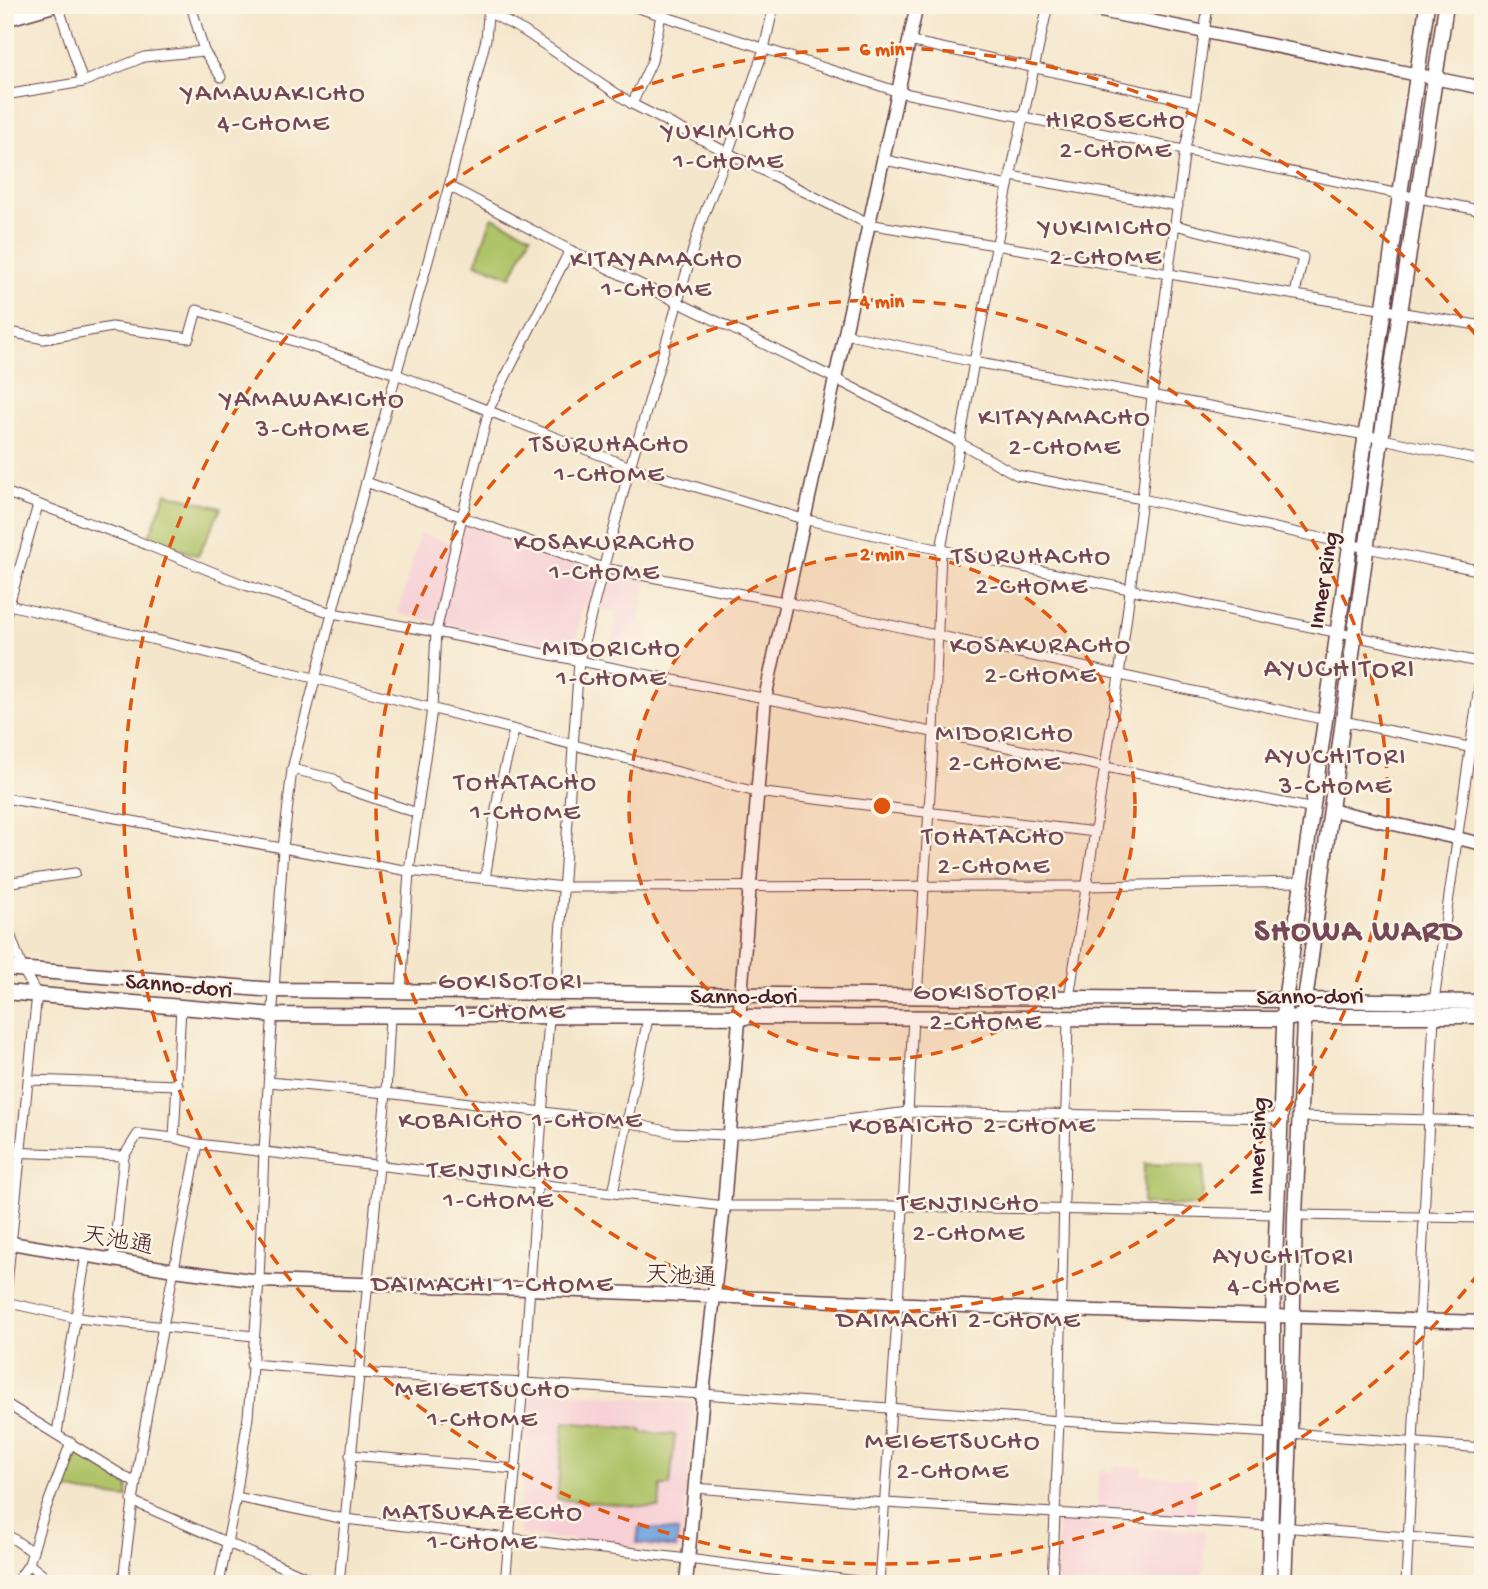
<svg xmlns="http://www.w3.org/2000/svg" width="1488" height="1589" font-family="'Gochi Hand','Klee One',sans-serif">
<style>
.built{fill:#f7cfd5}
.green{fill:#afc367;stroke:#7c7149;stroke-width:2}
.water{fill:#74a5df;stroke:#5f6285;stroke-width:2}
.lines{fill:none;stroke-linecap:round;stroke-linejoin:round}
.street-casing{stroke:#643d43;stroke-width:11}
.secondary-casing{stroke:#643d43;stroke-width:15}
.primary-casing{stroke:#643d43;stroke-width:17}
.street{stroke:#fff;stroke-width:9}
.secondary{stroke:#fff;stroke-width:12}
.primary{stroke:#fff;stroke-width:14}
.ring{fill:none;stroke:#e0560e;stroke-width:3.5;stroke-dasharray:12 9}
.labels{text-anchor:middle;stroke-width:5;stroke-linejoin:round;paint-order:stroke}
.street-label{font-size:24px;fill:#4a1f2b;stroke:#fcf5e5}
.neighbourhood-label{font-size:26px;letter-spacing:2px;fill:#754858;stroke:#fcf5e5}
.quarter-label{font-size:28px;letter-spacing:2px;fill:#754858;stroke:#fcf5e5}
.district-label{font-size:32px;font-weight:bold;letter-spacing:2px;fill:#754858;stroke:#fcf5e5}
.centre{fill:#e0560e;stroke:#fcf5e5;stroke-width:3.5}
.ring-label{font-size:21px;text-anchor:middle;font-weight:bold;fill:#e0560e;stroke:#fcf5e5;stroke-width:5;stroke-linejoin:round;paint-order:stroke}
</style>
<rect width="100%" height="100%" fill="#fcf5e5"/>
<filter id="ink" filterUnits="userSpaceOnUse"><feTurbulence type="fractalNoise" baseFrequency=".0143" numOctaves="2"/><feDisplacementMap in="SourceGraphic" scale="14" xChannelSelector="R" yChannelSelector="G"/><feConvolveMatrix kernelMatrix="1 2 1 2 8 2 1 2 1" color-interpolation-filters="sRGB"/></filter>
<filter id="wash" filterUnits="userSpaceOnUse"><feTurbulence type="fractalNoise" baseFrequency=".00686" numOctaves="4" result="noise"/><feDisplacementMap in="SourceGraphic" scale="28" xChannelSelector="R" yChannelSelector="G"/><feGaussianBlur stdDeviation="1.57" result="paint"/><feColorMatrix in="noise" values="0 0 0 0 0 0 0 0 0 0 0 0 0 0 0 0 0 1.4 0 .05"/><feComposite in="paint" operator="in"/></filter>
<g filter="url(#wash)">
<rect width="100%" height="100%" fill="#f4e6cb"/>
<g class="built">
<path d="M 464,524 L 595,569 L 647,580 L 639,622 L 649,625 L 639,666 L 608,658 L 617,613 L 582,605 L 575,647 L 564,651 L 398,613 L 420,533 L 459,545 Z"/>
<path d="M 530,1390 L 688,1402 L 694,1408 L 681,1548 L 677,1552 L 522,1534 L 518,1528 Z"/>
<path d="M 1114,1466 L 1142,1468 L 1142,1475 L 1197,1478 L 1195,1518 L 1096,1511 L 1099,1471 L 1113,1472 Z"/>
<path d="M 1061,1521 L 1205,1531 L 1202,1584 L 1056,1584 L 1059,1523 Z"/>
</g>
<g class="green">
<path d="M 492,217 L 531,235 L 511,277 L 476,263 Z"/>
<path d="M 166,493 L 221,508 L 198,556 L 149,537 Z"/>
<path d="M 1144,1164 L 1204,1166 L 1202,1206 L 1143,1204 Z"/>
<path d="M 564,1422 L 641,1429 L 641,1432 L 675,1435 L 670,1486 L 661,1486 L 659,1508 L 557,1499 Z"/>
<path d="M 73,1451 L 128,1484 L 127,1498 L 85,1493 L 61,1488 Z"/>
</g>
<path class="water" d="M 639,1527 L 678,1531 L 676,1548 L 637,1543 Z"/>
</g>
<g filter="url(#ink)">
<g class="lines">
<g class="street-casing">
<g id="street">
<path d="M 58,5 L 83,82"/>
<path d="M 191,5 L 204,51 L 221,77"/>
<path d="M 629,5 L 899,92 L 1483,211"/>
<path d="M 490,13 L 524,31 L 632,104 L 868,224 L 1483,326"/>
<path d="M 909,41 L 1195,102"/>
<path d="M 5,95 L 83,82 L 144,57 L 204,51"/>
<path d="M 632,104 L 652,61 L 663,5"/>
<path d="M 885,160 L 1008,186"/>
<path d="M 1011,176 L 1178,206"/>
<path d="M 449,186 L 570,250 L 834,378 L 960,443 L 1017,475 L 1142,499 L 1367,548 L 1483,571"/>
<path d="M 1175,225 L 1303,257 L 1295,294"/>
<path d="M 5,331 L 44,339 L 112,327 L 189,338 L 197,310 L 396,374 L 630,467 L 803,519 L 941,550 L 1483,663"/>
<path d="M 845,334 L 974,362 L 1365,435 L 1483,461"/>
<path d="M 366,482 L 603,568 L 785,602 L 1326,720"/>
<path d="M 5,492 L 135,540 L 242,584 L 332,613 L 436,632 L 1314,809"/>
<path d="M 5,604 L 314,678 L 756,792 L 1095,832"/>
<path d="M 5,618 L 38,505"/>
<path d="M 1343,721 L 1483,750"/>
<path d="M 292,769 L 334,779 L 341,787 L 417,813"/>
<path d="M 5,798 L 409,871 L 564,887 L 1086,886 L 1302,882"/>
<path d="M 485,879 L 499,790 L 514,731"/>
<path d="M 5,883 L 75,873"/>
<path d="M 5,920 L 23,970 L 37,994 L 5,1303"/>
<path d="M 401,993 L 409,871 L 432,709 L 436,632 L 462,517 L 489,409 L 570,250"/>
<path d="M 556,994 L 579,661 L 630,467 L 701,222 L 728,153 L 764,49 L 774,5"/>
<path d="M 917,997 L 934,731 L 941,550 L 974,362 L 1008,186 L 1048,5"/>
<path d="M 1069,998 L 1119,676 L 1142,499 L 1152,396 L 1185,149 L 1195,102 L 1208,5"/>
<path d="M 1434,1001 L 1483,659"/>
<path d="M 29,1080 L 178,1085"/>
<path d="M 269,1082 L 386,1093 L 627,1122 L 674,1133 L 730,1135 L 908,1112 L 1280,1118"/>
<path d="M 1298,1117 L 1483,1121"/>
<path d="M 174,1138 L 181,1007"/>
<path d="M 5,1152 L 124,1156"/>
<path d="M 613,1193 L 648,1018"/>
<path d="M 1295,1215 L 1483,1218"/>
<path d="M 113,1260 L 124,1156 L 138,1134 L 174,1138 L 198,1144 L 724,1206 L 903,1206 L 1277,1214"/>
<path d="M 5,1302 L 77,1318 L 254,1336"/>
<path d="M 251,1364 L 359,1373 L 703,1394 L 1059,1421 L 1273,1433"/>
<path d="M 5,1403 L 135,1483"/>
<path d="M 57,1433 L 86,1255"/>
<path d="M 1290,1433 L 1483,1448"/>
<path d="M 350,1455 L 516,1469"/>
<path d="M 695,1488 L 885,1503 L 1255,1525 L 1483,1543"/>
<path d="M 236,1497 L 345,1519 L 688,1559 L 879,1584"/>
<path d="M 132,1501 L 322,1584"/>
<path d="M 5,1533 L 31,1551"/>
<path d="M 29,1564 L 54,1584"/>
<path d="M 5,1579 L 12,1584"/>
<path d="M 15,1584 L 29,1564 L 44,1514 L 71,1442"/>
<path d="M 123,1584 C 138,1435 171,1291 198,1144"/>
<path d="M 219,1584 L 236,1497 L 248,1417 L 259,1281 L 264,1151 L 283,848 L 292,769 L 366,482 L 449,186 L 486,39 L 489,5"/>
<path d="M 339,1584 L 386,1093 L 390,1017"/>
<path d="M 505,1584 L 523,1385 L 549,1018"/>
<path d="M 879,1584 L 898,1304 L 913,1017"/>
<path d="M 1052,1584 L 1059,1421 L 1068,1018"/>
<path d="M 1406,1584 L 1434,1016"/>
</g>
</g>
<g class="secondary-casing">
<g id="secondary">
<path d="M 1071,5 L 1483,88"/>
<path d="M 5,20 L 57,5"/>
<path d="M 1331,810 L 1483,844"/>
<path d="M 5,1242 L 174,1270 L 259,1281 L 529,1289 L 1062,1310 L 1483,1322"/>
<path d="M 686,1584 L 703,1394 L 724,1206 L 765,698 L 917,5"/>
</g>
</g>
<g class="primary-casing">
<g id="primary">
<path d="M 5,968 L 274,990 L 1483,1002"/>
<path d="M 5,992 L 274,1015 L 1284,1019 L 1304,1016 L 1483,1016"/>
<path d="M 1269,1584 L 1273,1433 L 1273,1317 L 1285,1001 L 1427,5"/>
<path d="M 1284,1584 L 1290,1433 L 1295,1215 L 1305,1001 L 1381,440 L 1446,5"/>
</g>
</g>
<use href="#street" class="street"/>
<use href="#secondary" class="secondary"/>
<use href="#primary" class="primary"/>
</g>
</g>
<circle cx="882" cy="806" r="253" fill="#e0560e" fill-opacity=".12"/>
<g class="ring">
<circle cx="882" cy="806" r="253"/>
<circle cx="882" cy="806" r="506"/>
<path d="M1479 1273A758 758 0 1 1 1479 339"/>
</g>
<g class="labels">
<g class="street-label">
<text transform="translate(1322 580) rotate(-81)" y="8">Inner Ring</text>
<text transform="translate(179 984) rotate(5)" y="8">Sanno-dori</text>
<text x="744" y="1003">Sanno-dori</text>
<text transform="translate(1310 995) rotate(-1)" y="8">Sanno-dori</text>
<text transform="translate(1256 1146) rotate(-88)" y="8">Inner Ring</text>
<text transform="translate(118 1239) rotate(10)" y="8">天池通</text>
<text transform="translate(681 1275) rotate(3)" y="8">天池通</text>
</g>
<g class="neighbourhood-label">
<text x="274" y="100">YAMAWAKICHO<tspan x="274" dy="30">4-CHOME</tspan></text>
<text x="1116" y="127">HIROSECHO<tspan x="1116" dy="30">2-CHOME</tspan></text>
<text x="729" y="138">YUKIMICHO<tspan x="729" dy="30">1-CHOME</tspan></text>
<text x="1106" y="234">YUKIMICHO<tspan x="1106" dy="30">2-CHOME</tspan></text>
<text x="657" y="266">KITAYAMACHO<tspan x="657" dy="30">1-CHOME</tspan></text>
<text x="313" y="406">YAMAWAKICHO<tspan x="313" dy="30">3-CHOME</tspan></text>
<text x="1065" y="424">KITAYAMACHO<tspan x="1065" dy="30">2-CHOME</tspan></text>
<text x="610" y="451">TSURUHACHO<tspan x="610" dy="30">1-CHOME</tspan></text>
<text x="605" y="549">KOSAKURACHO<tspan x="605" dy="30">1-CHOME</tspan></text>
<text x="1032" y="563">TSURUHACHO<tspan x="1032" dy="30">2-CHOME</tspan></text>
<text x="1041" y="652">KOSAKURACHO<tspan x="1041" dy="30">2-CHOME</tspan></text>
<text x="612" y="655">MIDORICHO<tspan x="612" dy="30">1-CHOME</tspan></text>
<text x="1005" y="740">MIDORICHO<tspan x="1005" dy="30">2-CHOME</tspan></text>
<text x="1336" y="763">AYUCHITORI<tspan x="1336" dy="30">3-CHOME</tspan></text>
<text x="526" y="789">TOHATACHO<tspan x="526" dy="30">1-CHOME</tspan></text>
<text x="994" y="843">TOHATACHO<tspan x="994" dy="30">2-CHOME</tspan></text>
<text x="511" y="988">GOKISOTORI<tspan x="511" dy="30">1-CHOME</tspan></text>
<text x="986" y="999">GOKISOTORI<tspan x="986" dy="30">2-CHOME</tspan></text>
<text x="521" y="1127">KOBAICHO 1-CHOME</text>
<text x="973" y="1132">KOBAICHO 2-CHOME</text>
<text x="499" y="1177">TENJINCHO<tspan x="499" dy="30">1-CHOME</tspan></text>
<text x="969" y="1210">TENJINCHO<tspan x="969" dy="30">2-CHOME</tspan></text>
<text x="1284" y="1263">AYUCHITORI<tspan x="1284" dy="30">4-CHOME</tspan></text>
<text x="493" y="1291">DAIMACHI 1-CHOME</text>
<text x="959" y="1327">DAIMACHI 2-CHOME</text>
<text x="483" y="1396">MEIGETSUCHO<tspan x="483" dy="30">1-CHOME</tspan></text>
<text x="953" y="1448">MEIGETSUCHO<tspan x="953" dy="30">2-CHOME</tspan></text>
<text x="483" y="1519">MATSUKAZECHO<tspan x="483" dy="30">1-CHOME</tspan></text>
</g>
<g class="quarter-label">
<text x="1340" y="676">AYUCHITORI</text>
</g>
<g class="district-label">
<text x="1359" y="939">SHOWA WARD</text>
</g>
</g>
<circle cx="882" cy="806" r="10" class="centre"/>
<g class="ring-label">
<text x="882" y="55">6 min</text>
<text x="882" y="307">4 min</text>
<text x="882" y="560">2 min</text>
</g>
<rect width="1488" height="1589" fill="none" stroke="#fcf5e5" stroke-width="28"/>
</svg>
